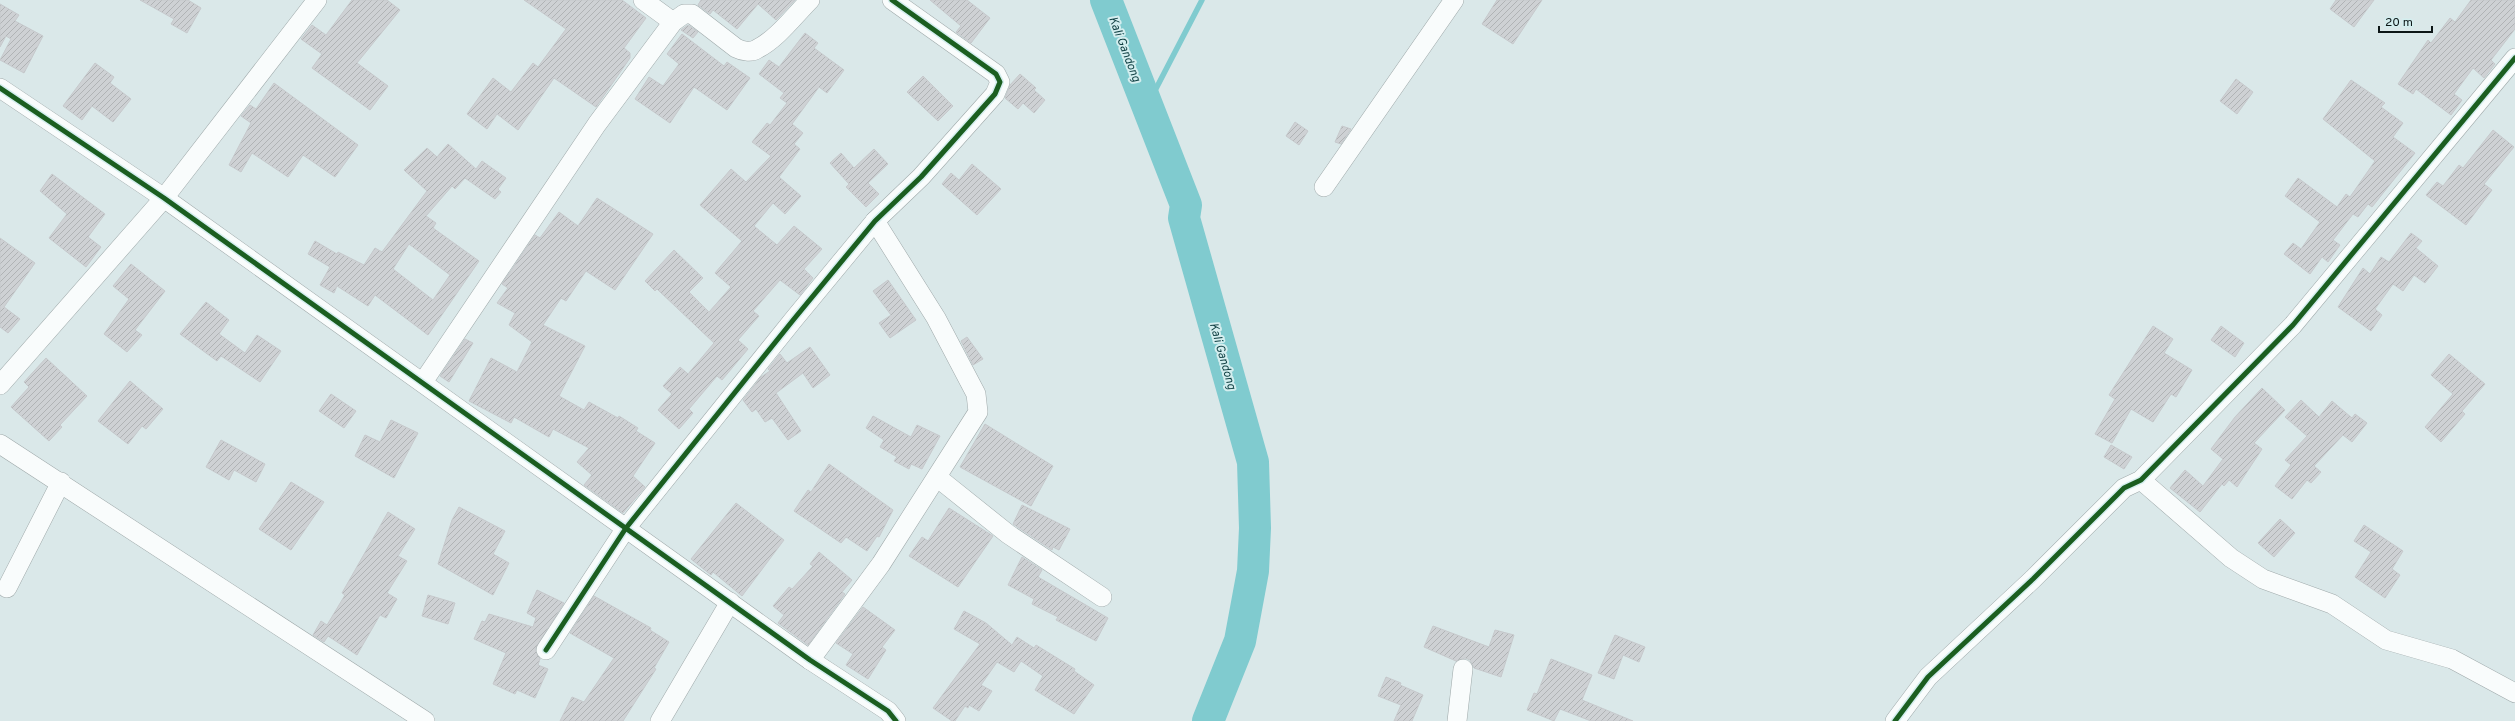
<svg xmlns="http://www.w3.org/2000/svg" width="2515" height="721" font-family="Overpass,sans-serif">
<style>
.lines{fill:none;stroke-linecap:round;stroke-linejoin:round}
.stream{stroke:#80cbcf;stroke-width:5.5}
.river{stroke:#80cbcf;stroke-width:32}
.building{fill:url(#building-hatch);stroke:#c6c9cc;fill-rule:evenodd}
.street-casing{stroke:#9fa9aa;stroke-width:20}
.street{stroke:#f9fcfc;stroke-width:19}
.cycleway-casing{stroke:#d4eeef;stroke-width:8}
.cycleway{stroke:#1b5e20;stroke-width:5}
.labels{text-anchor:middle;stroke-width:4;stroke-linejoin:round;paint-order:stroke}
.water-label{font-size:12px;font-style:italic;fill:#0e3e41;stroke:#d4eeef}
</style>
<defs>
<pattern id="building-hatch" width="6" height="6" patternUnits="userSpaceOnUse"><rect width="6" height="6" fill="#ced1d4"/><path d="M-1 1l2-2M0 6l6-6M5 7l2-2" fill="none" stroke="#b0b3b5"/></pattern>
</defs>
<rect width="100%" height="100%" fill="#dae8e9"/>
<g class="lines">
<path class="stream" d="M 1147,106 L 1202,0"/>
<path class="river" d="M 1106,0 L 1186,205 L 1184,218 L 1253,462 L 1255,528 L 1253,571 L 1240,641 L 1208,721"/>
</g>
<g class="building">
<path d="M 140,0 L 188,0 L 201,8 L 187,33 L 171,24 L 174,19 Z"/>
<path d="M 352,0 L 387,0 L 400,10 L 357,63 L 388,86 L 370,110 L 312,68 L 322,54 L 301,39 L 312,25 L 326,35 Z"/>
<path d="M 524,0 L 622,0 L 646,18 L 624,48 L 630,53 L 630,58 L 596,107 L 554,78 L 518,130 L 497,114 L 487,129 L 467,114 L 493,78 L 511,92 L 533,63 L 538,67 L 566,29 Z"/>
<path d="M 701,0 L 795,0 L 776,20 L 758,4 L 737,29 L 713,10 L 710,14 L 698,5 Z"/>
<path d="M 930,0 L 967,0 L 990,18 L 971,43 L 956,32 L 961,26 Z"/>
<path d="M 1497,0 L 1542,0 L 1513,44 L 1482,24 Z"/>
<path d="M 2336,0 L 2374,0 L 2354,27 L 2330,9 Z"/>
<path d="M 2471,0 L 2515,0 L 2515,29 L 2491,60 L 2495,64 L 2484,78 L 2473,68 L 2454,94 L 2462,100 L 2451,115 L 2416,89 L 2413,94 L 2398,84 L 2428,40 L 2431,43 L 2450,18 L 2455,22 Z"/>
<path d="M 0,4 L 19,15 L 15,21 L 43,36 L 24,73 L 0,60 L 11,39 L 6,36 L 0,47 Z"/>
<path d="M 688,25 L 698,32 L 693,38 L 681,30 Z"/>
<path d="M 805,33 L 818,43 L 814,48 L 844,70 L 827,93 L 819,87 L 792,124 L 803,133 L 794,144 L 800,149 L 779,177 L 801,196 L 785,214 L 773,203 L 754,226 L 777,245 L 794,226 L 822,249 L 804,269 L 813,278 L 800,295 L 780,280 L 753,311 L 759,316 L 738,340 L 748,349 L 722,380 L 717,376 L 689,409 L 693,413 L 679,429 L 658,410 L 672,394 L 663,386 L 680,367 L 688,374 L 714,343 L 657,289 L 655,291 L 645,281 L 674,250 L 703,278 L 689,292 L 709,312 L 731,287 L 715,273 L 742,241 L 700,205 L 731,169 L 746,182 L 771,156 L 752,142 L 767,123 L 770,125 L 787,103 L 780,98 L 784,93 L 759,74 L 769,60 L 779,67 Z"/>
<path d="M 682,34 L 724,66 L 727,62 L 750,78 L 727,110 L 694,87 L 670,123 L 635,99 L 649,77 L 663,86 L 679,64 L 667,54 Z"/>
<path d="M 95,63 L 114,77 L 110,83 L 131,99 L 113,122 L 92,106 L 82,120 L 63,106 Z"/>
<path d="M 1020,74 L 1036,88 L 1034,90 L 1045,100 L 1034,113 L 1023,103 L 1018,109 L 1005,98 L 1010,85 Z"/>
<path d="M 923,76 L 953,106 L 938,121 L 907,92 Z"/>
<path d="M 2236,79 L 2253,92 L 2237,114 L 2220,101 Z"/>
<path d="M 2351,80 L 2385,103 L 2381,107 L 2403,123 L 2393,137 L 2415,153 L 2372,207 L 2368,204 L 2358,217 L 2353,214 L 2333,240 L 2340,245 L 2328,262 L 2322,257 L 2310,274 L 2284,254 L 2293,243 L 2301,249 L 2320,222 L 2285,196 L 2298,178 L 2337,207 L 2346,194 L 2350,197 L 2375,161 L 2323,119 Z"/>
<path d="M 274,83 L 358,145 L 335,177 L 303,155 L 288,177 L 252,153 L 241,172 L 229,165 L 251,123 L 241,116 L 250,105 L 256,109 Z"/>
<path d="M 1295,122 L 1308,131 L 1299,145 L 1286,136 Z"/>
<path d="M 1342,126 L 1351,129 L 1341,144 L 1335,142 Z"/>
<path d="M 2493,130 L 2514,147 L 2484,184 L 2492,190 L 2466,225 L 2426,195 L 2437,182 L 2443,186 L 2459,165 L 2463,168 Z"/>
<path d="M 448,144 L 476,169 L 482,161 L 506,178 L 498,189 L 501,192 L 495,199 L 465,178 L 455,189 L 452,186 L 426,216 L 436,223 L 433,228 L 479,261 L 428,335 L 375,295 L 368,306 L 337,286 L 334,293 L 320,285 L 330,267 L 308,254 L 315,241 L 337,254 L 338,252 L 364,265 L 375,248 L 382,252 L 427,191 L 404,170 L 427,148 L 437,157 ZM 409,244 L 450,275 L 433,300 L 393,269 Z"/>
<path d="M 874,149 L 888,164 L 868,183 L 879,194 L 866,207 L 846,187 L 849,184 L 830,163 L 841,153 L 854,168 Z"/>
<path d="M 972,164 L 1001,189 L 977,215 L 942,184 L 951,173 L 959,180 Z"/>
<path d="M 52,174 L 105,214 L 88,237 L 101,247 L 86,267 L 49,238 L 67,214 L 40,191 Z"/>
<path d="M 597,198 L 653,234 L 615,290 L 586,271 L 566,301 L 561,298 L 543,325 L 585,346 L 559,396 L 584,410 L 589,402 L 618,418 L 619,416 L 638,428 L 636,431 L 655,443 L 633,476 L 645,487 L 623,513 L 584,485 L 592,475 L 577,462 L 589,448 L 553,429 L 549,437 L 514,417 L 511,423 L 469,401 L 491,358 L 517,372 L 532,342 L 509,325 L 515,313 L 497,303 L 508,288 L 502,284 L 535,235 L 540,238 L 559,212 L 578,226 Z"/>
<path d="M 2411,233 L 2422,241 L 2416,248 L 2438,266 L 2425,283 L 2414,275 L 2403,291 L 2393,284 L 2375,309 L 2382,315 L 2371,331 L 2338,307 L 2363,268 L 2370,274 L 2381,257 L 2389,262 Z"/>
<path d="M 0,238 L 35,263 L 4,307 L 20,319 L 8,333 L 0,327 Z"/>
<path d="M 131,264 L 165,291 L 135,330 L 142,335 L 127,352 L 104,334 L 129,299 L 113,286 Z"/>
<path d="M 888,280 L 916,320 L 890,338 L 879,323 L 891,315 L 873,291 Z"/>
<path d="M 206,302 L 229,320 L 219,334 L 245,353 L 257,335 L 281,351 L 260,382 L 221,356 L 217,361 L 180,334 Z"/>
<path d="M 2153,326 L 2173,339 L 2164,353 L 2192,370 L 2176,397 L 2171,394 L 2153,422 L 2131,409 L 2112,443 L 2095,434 L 2115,399 L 2109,395 Z"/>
<path d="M 2221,326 L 2244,343 L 2235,357 L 2211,340 Z"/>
<path d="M 967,337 L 983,359 L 973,365 L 961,341 Z"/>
<path d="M 465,339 L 473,343 L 449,382 L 440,376 Z"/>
<path d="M 810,347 L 830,375 L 813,388 L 803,373 L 776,393 L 801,431 L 788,440 L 772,418 L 765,422 L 756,409 L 752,412 L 743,400 L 761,377 L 770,371 L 768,369 L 780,354 L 787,363 Z"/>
<path d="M 2449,354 L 2485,384 L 2462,411 L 2465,414 L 2441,442 L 2425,427 L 2453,394 L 2431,375 Z"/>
<path d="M 46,358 L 87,396 L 60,425 L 62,427 L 49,441 L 11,407 L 29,387 L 24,382 Z"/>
<path d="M 130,381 L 163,409 L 146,429 L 142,426 L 128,444 L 98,421 Z"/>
<path d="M 2262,388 L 2285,410 L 2254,443 L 2262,449 L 2237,487 L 2229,480 L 2224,486 L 2222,484 L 2200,512 L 2170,488 L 2185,470 L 2203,486 L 2223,459 L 2211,449 L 2235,417 Z"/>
<path d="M 331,394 L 356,411 L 344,428 L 319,411 Z"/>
<path d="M 2301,400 L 2319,417 L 2332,401 L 2352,418 L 2355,414 L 2367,423 L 2352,442 L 2343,435 L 2314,466 L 2321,472 L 2311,483 L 2307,480 L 2292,499 L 2275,486 L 2291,465 L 2285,460 L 2307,436 L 2285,417 Z"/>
<path d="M 873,416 L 911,437 L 917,425 L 940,436 L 922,469 L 911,464 L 909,469 L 894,461 L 897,457 L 880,447 L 884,440 L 866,428 Z"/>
<path d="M 391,420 L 418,433 L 394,478 L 355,456 L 365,435 L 380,442 Z"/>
<path d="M 985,424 L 1053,466 L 1031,506 L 960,467 Z"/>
<path d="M 221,440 L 265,464 L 256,482 L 234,470 L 229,480 L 206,467 Z"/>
<path d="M 2111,445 L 2132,457 L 2124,469 L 2104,457 Z"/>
<path d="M 829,464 L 893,510 L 879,537 L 877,536 L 867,551 L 846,537 L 841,543 L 794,511 L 808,490 L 811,492 Z"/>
<path d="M 291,482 L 324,502 L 291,550 L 259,529 Z"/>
<path d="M 736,503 L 784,540 L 742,596 L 713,572 L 711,575 L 691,559 Z"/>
<path d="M 1022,505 L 1070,529 L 1059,550 L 1053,547 L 1052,550 L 1013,524 Z"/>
<path d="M 459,507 L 505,531 L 493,554 L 509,563 L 493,595 L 438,564 L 452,520 Z"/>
<path d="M 949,508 L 993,536 L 958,587 L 909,556 L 922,537 L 928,541 Z"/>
<path d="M 388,512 L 415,529 L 398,556 L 407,561 L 387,593 L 397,599 L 386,618 L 380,615 L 357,655 L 328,636 L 324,642 L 313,635 L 321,621 L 327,625 L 345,595 L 342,593 Z"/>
<path d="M 2280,519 L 2295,533 L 2274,557 L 2258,543 Z"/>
<path d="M 2364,525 L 2403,551 L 2392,569 L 2400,575 L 2385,598 L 2355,577 L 2371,552 L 2354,541 Z"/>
<path d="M 819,552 L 852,580 L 842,592 L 845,594 L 808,645 L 778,623 L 784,615 L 773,606 L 789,587 L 792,589 L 813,566 L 810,564 Z"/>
<path d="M 1022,557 L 1042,570 L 1038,577 L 1108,618 L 1096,641 L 1056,620 L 1058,617 L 1032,604 L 1034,599 L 1008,585 Z"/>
<path d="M 537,590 L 564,603 L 535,649 L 540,659 L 538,665 L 548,669 L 535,698 L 517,690 L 515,694 L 493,684 L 506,653 L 474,639 L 482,621 L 485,622 L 489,614 L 533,627 L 536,618 L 527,613 Z"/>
<path d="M 428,595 L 455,603 L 448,624 L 422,616 Z"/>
<path d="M 594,596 L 651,628 L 650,630 L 669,642 L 654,668 L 656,669 L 623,721 L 560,721 L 572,697 L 584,702 L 614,658 L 570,633 Z"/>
<path d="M 863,607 L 895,630 L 882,647 L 886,650 L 868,679 L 846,665 L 853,654 L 836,643 Z"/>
<path d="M 964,611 L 986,623 L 1012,645 L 1017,637 L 1034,648 L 1036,645 L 1075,669 L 1074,671 L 1094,685 L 1074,714 L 1035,690 L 1043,676 L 1021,661 L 1014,672 L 997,662 L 981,685 L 992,691 L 979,711 L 969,705 L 968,708 L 965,706 L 955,721 L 952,721 L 933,708 L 980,644 L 954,629 Z"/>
<path d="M 1433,626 L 1489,647 L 1495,630 L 1514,635 L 1501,677 L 1474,668 L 1470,660 L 1465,658 L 1456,661 L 1424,647 Z"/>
<path d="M 1615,635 L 1645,647 L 1639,662 L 1623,655 L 1614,679 L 1598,673 Z"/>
<path d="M 1551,659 L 1592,675 L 1582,700 L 1633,721 L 1591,721 L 1560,709 L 1554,721 L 1527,710 L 1534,693 L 1537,694 Z"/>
<path d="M 1386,677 L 1401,683 L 1400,685 L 1423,695 L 1412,721 L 1394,721 L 1401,705 L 1378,696 Z"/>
</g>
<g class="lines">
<g class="street-casing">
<g id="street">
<path d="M 643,0 L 673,22"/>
<path d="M 0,88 L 164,198 L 810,660 L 888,711 L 896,721"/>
<path d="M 1324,187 L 1454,0"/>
<path d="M 423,382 L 597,124 L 673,22 L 684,14 L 692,14 L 736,48 C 742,51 751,53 757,49 C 777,39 794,16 810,0"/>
<path d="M 0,385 L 164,198 L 317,0"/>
<path d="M 0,444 L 425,721"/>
<path d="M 938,478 L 1008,534 L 1102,597"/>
<path d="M 2141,480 L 2231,558 L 2263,579 L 2332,604 L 2386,640 L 2452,659 L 2515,693"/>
<path d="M 7,588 L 61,482"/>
<path d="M 546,650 L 626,528 L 794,319 L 875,221 L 921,177 L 995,94 L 1000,82 L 996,74 L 892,0"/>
<path d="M 810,660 L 881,564 L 978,412 L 976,394 L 936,318 L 875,221"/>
<path d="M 660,721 L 730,602"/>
<path d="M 1457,721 L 1463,669"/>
<path d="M 1895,721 L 1928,677 L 2033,579 L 2124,488 L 2141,480 L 2293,325 L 2515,58"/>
</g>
</g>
<use href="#street" class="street"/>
<g class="cycleway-casing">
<g id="cycleway">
<path d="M 0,88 L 164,198 L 810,660 L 888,711 L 896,721"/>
<path d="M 546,650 L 626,528 L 794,319 L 875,221 L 921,177 L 995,94 L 1000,82 L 996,74 L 892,0"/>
<path d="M 1895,721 L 1928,677 L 2033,579 L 2124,488 L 2141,480 L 2293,325 L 2515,58"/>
</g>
</g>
<use href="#cycleway" class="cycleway"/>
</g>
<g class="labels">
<g class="water-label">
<text transform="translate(1125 49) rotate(69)" y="4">Kali Gandong</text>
<text transform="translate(1223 356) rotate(74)" y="4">Kali Gandong</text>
</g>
</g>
<path d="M2379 26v6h53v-6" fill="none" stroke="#0c1616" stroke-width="2"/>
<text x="2385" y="26" font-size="12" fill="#0c1616" stroke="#d4eeef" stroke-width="3" paint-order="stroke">20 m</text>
</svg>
